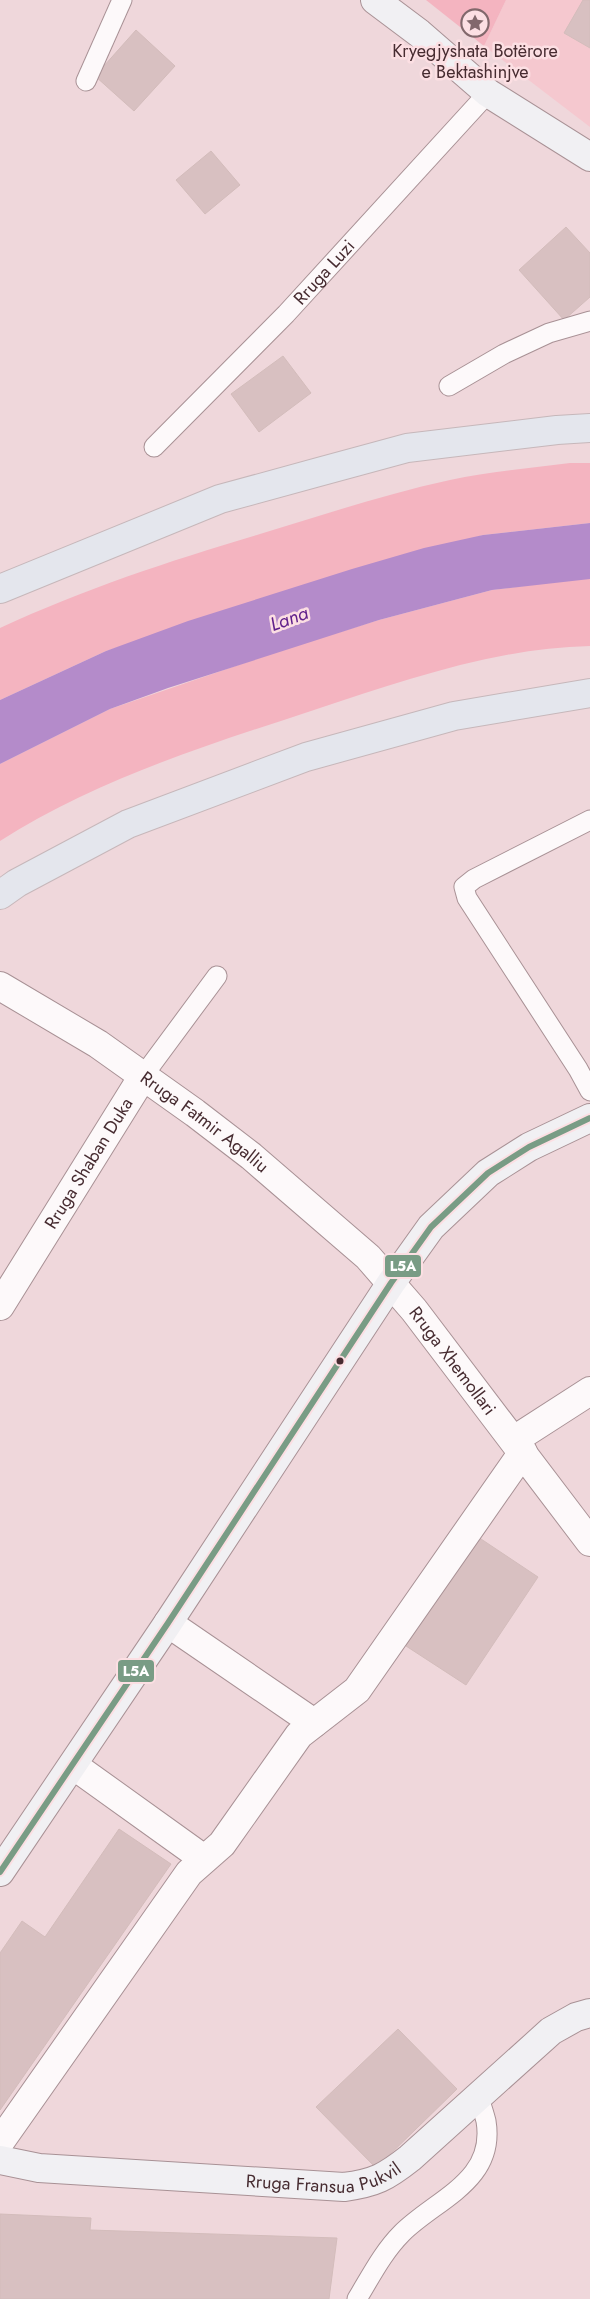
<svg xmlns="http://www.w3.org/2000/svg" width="590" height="2299" font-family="Jost,sans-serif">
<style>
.built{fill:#f5c8cf}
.green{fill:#f4b4c0}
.water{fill:#b48bca}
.building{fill:#d8c0c1;stroke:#d3bcbb}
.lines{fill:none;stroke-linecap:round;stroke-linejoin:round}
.lane-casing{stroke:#a89195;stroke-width:21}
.street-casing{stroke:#a89195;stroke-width:30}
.secondary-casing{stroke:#a89195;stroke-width:30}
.primary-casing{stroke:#c6b7ba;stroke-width:30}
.lane{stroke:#fdf9fa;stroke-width:19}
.street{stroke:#fdf9fa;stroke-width:28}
.secondary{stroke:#f1f0f3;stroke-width:28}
.primary{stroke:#e4e6ed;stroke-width:28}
.bus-1-casing{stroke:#fcdfe3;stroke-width:10}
.bus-1{stroke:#799c85;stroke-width:6}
.bus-dot{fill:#472c31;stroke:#fcdfe3;stroke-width:2}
.labels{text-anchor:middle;stroke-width:5;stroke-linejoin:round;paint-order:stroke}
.poi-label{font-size:18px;fill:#472c31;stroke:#fcdfe3}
.street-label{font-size:18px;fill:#472c31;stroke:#fcdfe3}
.water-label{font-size:19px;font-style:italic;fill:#61218b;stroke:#fcdfe3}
.line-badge{stroke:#fcdfe3;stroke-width:2}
.badge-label{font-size:14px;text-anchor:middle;font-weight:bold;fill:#fff}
</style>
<rect width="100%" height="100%" fill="#efd7db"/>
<path class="built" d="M 506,0 L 590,0 L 590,127 L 484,46 Z"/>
<g class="green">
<path d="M 426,0 L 506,0 L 484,46 Z"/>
<path d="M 570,463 L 590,463 L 590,523 L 483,535 L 106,651 L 0,700 L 0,628 C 86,588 170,561 260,534 C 323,515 385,494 450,480 C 489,472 530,468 570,463 Z"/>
<path d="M 576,579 L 590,579 L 590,646 C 495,648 403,681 314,710 C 205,746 97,779 0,841 L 0,764 L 110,709 L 288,648 L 379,620 L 492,590 Z"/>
</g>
<path class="water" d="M 590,523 L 590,579 L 492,590 L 379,620 L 168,688 L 110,709 L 0,764 L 0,700 L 106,651 L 188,621 L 352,569 L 424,548 L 483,535 Z"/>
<g class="building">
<path d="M 583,0 L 590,0 L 590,48 L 564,33 Z"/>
<path d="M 136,30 L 175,66 L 134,111 L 95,76 Z"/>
<path d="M 211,151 L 240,185 L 205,214 L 176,180 Z"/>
<path d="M 566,227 L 590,253 L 590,297 L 564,320 L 519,270 Z"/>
<path d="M 283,356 L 311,393 L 259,432 L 231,394 Z"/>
<path d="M 478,1537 L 538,1577 L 466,1685 L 406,1646 Z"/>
<path d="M 119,1829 L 171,1864 L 0,2110 L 0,1953 L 22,1921 L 45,1937 Z"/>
<path d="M 398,2029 L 457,2089 L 376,2168 L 316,2107 Z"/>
<path d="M 0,2214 L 91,2218 L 90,2230 L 337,2238 L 329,2299 L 0,2299 Z"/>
</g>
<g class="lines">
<g class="lane-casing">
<g id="lane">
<path d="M 86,81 L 122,0"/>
<path d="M 449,386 L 504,354 L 549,333 L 590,321"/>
<path id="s1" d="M 154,447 L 286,314 L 488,93"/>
<path d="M 590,820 L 474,879 L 464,887 L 467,898 L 578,1069 L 590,1091"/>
<path d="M 143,1076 L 217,976"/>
<path d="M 357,2299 C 371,2276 383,2252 402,2233 C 436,2199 496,2181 486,2121 C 484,2113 481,2104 478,2095"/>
</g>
</g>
<g class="street-casing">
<g id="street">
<path id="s2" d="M 0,986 L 98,1044 L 195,1113 L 251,1156 L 368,1257 L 414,1310 L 590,1542"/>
<path id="s3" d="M 0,1306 L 143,1076"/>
<path d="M 514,1440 L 590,1391"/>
<path d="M 168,1623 L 314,1723"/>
<path d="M 73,1765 L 204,1859"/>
<path d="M 0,2142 L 189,1873 L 222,1844 L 299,1735 L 357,1690 L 523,1452"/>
</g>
</g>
<g class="secondary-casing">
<g id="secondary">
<path d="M 375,0 L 419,33 L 488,93 L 590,157"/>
<path d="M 0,1872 L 168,1623 L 391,1283 L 431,1227 L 488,1173 L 529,1147 L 590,1118"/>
<path id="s4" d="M 0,2160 L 39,2168 L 344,2187 C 375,2183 386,2177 410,2158 L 551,2031 L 576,2017 L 590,2013"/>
</g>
</g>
<g class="primary-casing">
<g id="primary">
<path d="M 0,589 L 220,499 L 315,473 L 407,448 L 557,430 L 590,428"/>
<path d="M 0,895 L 17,883 L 128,824 L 306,757 L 454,716 L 590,693"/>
</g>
</g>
<use href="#lane" class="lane"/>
<use href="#street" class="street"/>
<use href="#secondary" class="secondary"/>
<use href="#primary" class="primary"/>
<g class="bus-1-casing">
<path id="bus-1" d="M 0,1872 L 168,1623 L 391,1283 L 431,1227 L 488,1173 L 529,1147 L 590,1118"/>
</g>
<use href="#bus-1" class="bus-1"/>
</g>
<defs>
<g id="sight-ring" transform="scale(1.4375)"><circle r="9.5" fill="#fcdfe3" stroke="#82686c" stroke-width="1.5"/><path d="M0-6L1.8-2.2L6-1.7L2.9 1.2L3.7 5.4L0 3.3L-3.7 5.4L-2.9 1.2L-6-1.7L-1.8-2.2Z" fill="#82686c"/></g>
</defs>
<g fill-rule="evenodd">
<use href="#sight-ring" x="475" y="23"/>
</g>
<circle class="bus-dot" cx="340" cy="1361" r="4.5"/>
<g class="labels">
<g class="poi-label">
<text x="475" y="57">Kryegjyshata Botërore<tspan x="475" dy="21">e Bektashinjve</tspan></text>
</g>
<g class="street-label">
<text dy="6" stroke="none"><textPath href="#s1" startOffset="244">Rruga Luzi</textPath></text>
<text dy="6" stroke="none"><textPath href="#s2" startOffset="246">Rruga Fatmir Agalliu</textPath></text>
<text dy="6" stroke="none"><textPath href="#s3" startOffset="168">Rruga Shaban Duka</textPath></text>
<text dy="6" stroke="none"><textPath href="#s2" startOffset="592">Rruga Xhemollari</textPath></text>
<text dy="6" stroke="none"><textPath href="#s4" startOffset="326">Rruga Fransua Pukvil</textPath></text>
</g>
<g class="water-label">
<text transform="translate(289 618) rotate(-20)" y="7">Lana</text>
</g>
</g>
<g class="line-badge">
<rect x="384" y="1254" width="38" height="24" rx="5" fill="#799c85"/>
<rect x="117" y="1659" width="38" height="24" rx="5" fill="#799c85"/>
</g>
<g class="badge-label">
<text x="403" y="1271">L5A</text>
<text x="136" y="1676">L5A</text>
</g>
</svg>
